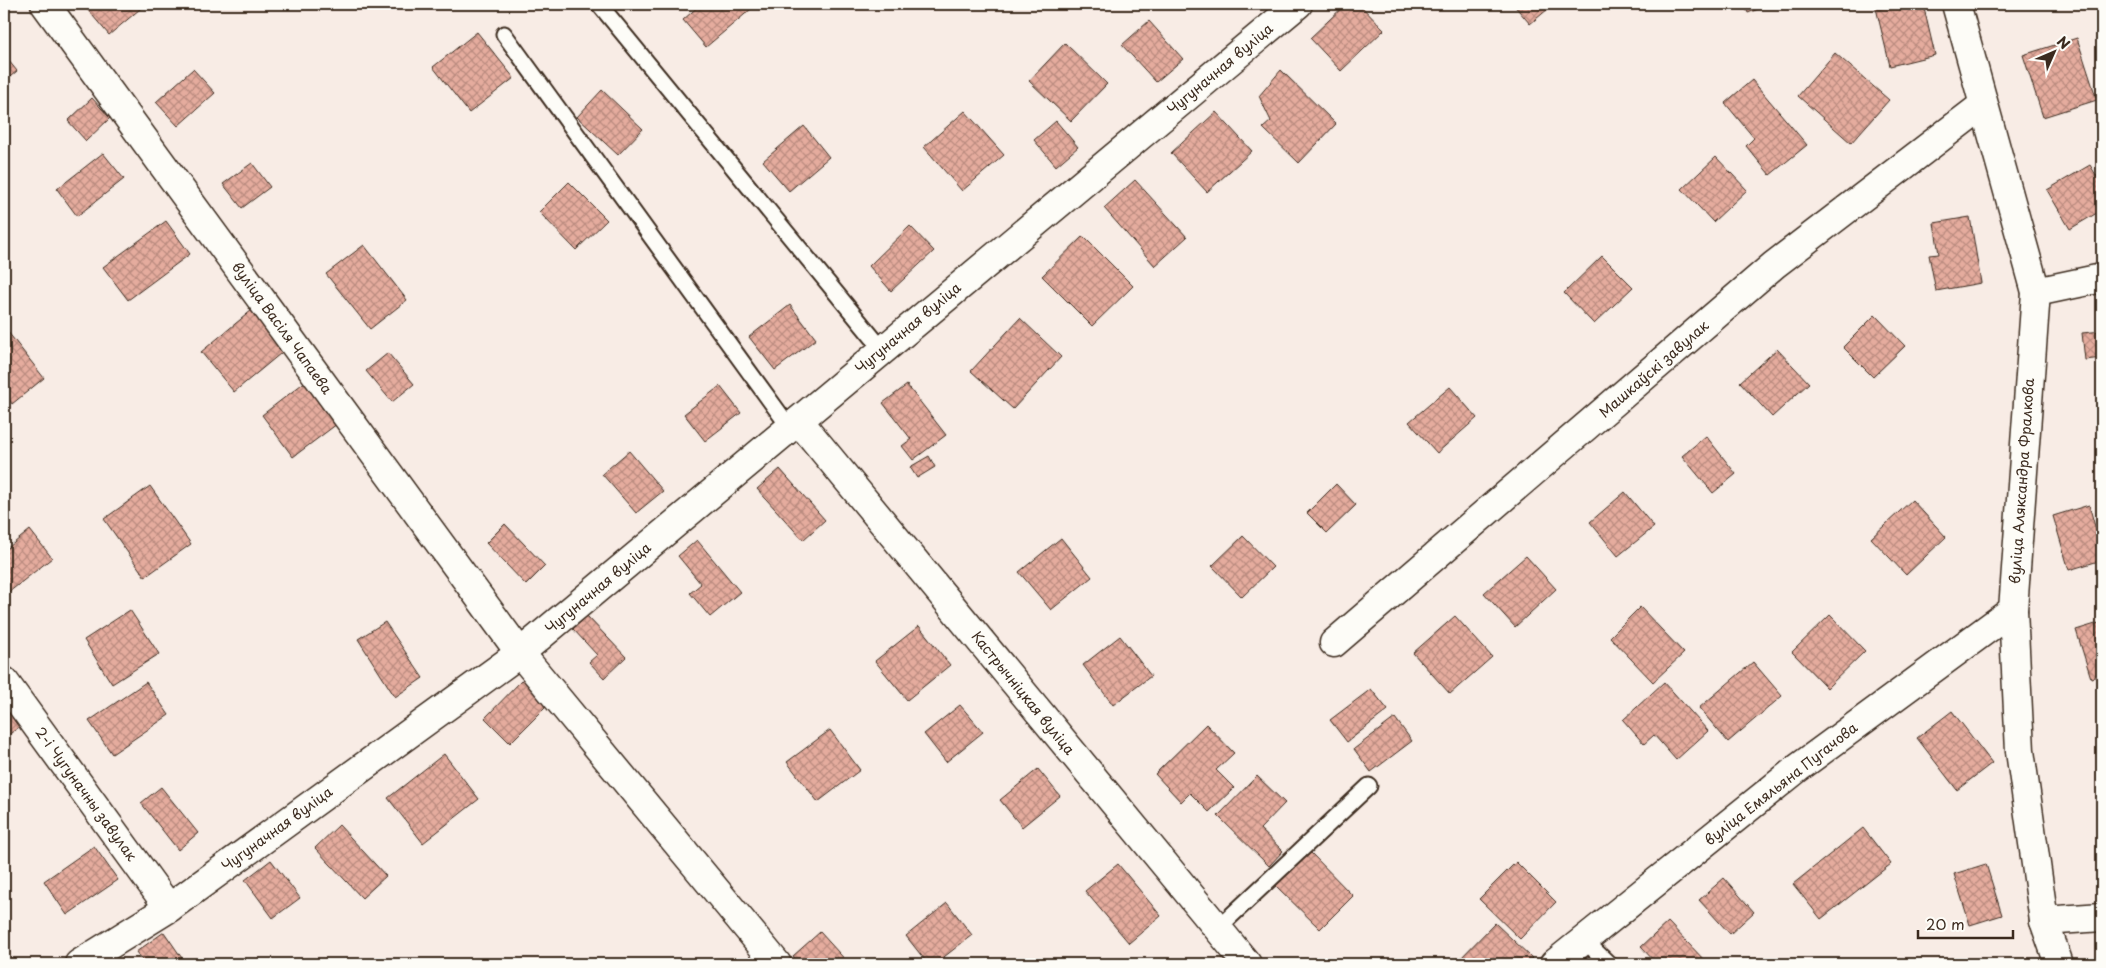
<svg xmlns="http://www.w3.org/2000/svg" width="2106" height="968" font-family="'Playpen Sans',sans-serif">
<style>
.building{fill:url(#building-cross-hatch);stroke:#3b2a1e}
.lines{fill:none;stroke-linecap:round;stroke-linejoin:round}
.lane-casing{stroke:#3b2a1e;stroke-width:19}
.street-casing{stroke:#3b2a1e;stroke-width:31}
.lane{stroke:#fdfcf7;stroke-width:15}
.street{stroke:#fdfcf7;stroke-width:28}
.labels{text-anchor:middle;stroke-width:5;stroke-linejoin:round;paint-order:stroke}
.street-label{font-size:14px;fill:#3b2a1e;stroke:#fdfcf7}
</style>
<defs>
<pattern id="building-cross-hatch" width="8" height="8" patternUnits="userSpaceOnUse" patternTransform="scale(1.25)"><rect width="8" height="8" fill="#e5ac9e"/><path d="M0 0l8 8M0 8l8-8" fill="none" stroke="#bb8c80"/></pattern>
</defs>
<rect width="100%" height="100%" fill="#f8ece5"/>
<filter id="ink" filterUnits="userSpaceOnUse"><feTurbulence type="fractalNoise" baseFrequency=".02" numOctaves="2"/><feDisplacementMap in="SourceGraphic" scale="10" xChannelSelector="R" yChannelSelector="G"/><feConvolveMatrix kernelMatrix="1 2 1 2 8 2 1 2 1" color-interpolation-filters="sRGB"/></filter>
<g filter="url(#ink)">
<g class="building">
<path d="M 93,4 L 146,4 L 109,35 L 87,9 Z"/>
<path d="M 701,4 L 746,4 L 751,9 L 706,47 L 683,20 Z"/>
<path d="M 1346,4 L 1359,4 L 1384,30 L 1341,71 L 1310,38 Z"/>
<path d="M 1513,4 L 1554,4 L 1530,24 Z"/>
<path d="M 1744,4 L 1771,4 L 1748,13 Z"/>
<path d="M 1875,4 L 1923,4 L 1935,55 L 1890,66 Z"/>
<path d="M 1149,21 L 1183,59 L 1156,82 L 1122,45 Z"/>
<path d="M 477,32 L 514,78 L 469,113 L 433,67 Z"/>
<path d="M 2077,38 L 2097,100 L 2043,117 L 2023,55 Z"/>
<path d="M 1065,43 L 1107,84 L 1071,121 L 1029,81 Z"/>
<path d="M 1835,53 L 1889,100 L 1851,143 L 1798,96 Z"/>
<path d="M 4,55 L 17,71 L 4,82 Z"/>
<path d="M 193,69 L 215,93 L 178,126 L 156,102 Z"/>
<path d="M 1281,70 L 1336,124 L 1299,163 L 1263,128 L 1271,121 L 1259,96 Z"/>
<path d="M 1752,80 L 1807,145 L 1770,175 L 1746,146 L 1754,138 L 1725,103 Z"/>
<path d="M 602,90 L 643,129 L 618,155 L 577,117 Z"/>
<path d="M 92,98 L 110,118 L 86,141 L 68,121 Z"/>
<path d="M 965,111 L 1004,155 L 962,191 L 924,147 Z"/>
<path d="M 1216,112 L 1252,151 L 1207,192 L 1171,153 Z"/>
<path d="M 1056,121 L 1078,147 L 1056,166 L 1034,140 Z"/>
<path d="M 804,126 L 829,157 L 789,191 L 763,161 Z"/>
<path d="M 103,153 L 124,179 L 77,216 L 57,189 Z"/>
<path d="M 1716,157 L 1747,190 L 1713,222 L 1682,189 Z"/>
<path d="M 252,163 L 270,187 L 242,208 L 223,184 Z"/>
<path d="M 2090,165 L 2102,185 L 2102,210 L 2070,229 L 2047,190 Z"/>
<path d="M 1135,180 L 1187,237 L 1155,266 L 1104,208 Z"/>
<path d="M 569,182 L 607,220 L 576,250 L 539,212 Z"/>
<path d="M 1970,217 L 1981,283 L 1936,291 L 1929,255 L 1939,254 L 1934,223 Z"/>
<path d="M 166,221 L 190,254 L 128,300 L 103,267 Z"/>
<path d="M 910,226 L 934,251 L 891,291 L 869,266 Z"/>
<path d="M 1083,236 L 1133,286 L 1092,326 L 1042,276 Z"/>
<path d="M 364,245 L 407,300 L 370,329 L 326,274 Z"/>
<path d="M 1602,256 L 1633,287 L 1594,324 L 1564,293 Z"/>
<path d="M 790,305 L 816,339 L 775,370 L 749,337 Z"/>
<path d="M 252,310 L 292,344 L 234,392 L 201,352 Z"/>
<path d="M 1875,315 L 1905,346 L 1873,377 L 1843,347 Z"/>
<path d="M 1020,318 L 1061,357 L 1013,409 L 971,371 Z"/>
<path d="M 4,327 L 44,378 L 12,404 L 4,393 Z"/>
<path d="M 2102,331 L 2102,358 L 2085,360 L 2082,333 Z"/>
<path d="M 1777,349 L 1809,383 L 1772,417 L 1740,382 Z"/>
<path d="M 388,353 L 414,384 L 392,402 L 366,371 Z"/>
<path d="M 306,381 L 337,424 L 293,457 L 262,415 Z"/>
<path d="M 907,385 L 946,435 L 913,460 L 902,446 L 911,439 L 883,403 Z"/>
<path d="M 720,386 L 741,413 L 705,441 L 684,414 Z"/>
<path d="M 1450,387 L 1477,418 L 1437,453 L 1409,422 Z"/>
<path d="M 1706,436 L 1736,474 L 1713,493 L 1682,456 Z"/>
<path d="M 629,451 L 663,491 L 636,513 L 602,474 Z"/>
<path d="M 929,456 L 935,467 L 917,478 L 910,467 Z"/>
<path d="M 780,469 L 825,520 L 803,540 L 757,489 Z"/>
<path d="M 1336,484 L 1356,505 L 1327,533 L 1307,513 Z"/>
<path d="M 150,486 L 191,544 L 145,577 L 104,519 Z"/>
<path d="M 1625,492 L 1654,527 L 1618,556 L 1590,522 Z"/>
<path d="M 1912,500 L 1946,537 L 1906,575 L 1871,538 Z"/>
<path d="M 2089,505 L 2102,551 L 2102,560 L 2069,570 L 2053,516 Z"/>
<path d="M 505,524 L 545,566 L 526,585 L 486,543 Z"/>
<path d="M 30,530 L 52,558 L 4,596 L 4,551 Z"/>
<path d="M 1243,536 L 1273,567 L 1242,597 L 1212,566 Z"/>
<path d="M 1061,538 L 1092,577 L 1051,610 L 1019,572 Z"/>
<path d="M 697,540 L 740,592 L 710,617 L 690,593 L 701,584 L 678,556 Z"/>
<path d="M 1526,556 L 1556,589 L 1515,627 L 1484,593 Z"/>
<path d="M 1640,607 L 1684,653 L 1653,682 L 1610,637 Z"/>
<path d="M 130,610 L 159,654 L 112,684 L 84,640 Z"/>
<path d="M 1830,615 L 1865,651 L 1827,688 L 1792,652 Z"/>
<path d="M 587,616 L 626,657 L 604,678 L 589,662 L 597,655 L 573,629 Z"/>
<path d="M 1455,616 L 1492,657 L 1450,694 L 1413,653 Z"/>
<path d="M 385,622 L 423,678 L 395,697 L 358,639 Z"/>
<path d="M 2102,622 L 2102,675 L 2091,678 L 2076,630 Z"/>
<path d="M 919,626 L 950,665 L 907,700 L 875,661 Z"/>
<path d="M 1120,636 L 1151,676 L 1113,705 L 1083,665 Z"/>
<path d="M 1753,662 L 1782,696 L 1728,742 L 1699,708 Z"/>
<path d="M 524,678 L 550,703 L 510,743 L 485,718 Z"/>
<path d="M 146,682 L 169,715 L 112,754 L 89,721 Z"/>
<path d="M 1664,682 L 1708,731 L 1676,760 L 1654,735 L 1644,744 L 1623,720 Z"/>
<path d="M 1371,689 L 1388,710 L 1347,742 L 1330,720 Z"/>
<path d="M 4,700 L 22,725 L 4,738 Z"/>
<path d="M 960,705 L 983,732 L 946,762 L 924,734 Z"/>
<path d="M 1952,711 L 1992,763 L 1957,790 L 1917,738 Z"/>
<path d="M 1395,718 L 1412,741 L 1371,772 L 1354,749 Z"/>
<path d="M 1206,724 L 1234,753 L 1216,770 L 1234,788 L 1209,812 L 1190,793 L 1181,802 L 1155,774 Z"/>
<path d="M 830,730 L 860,770 L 818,802 L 787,762 Z"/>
<path d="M 444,754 L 479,799 L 423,843 L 388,798 Z"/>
<path d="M 1038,769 L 1060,796 L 1022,827 L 1000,800 Z"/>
<path d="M 1257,776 L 1285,803 L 1260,829 L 1283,851 L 1269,866 L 1218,816 Z"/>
<path d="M 161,787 L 198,833 L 178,850 L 141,803 Z"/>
<path d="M 339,825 L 386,876 L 362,898 L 315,848 Z"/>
<path d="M 1863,828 L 1891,864 L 1821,919 L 1793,884 Z"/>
<path d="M 94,846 L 118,880 L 67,915 L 44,881 Z"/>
<path d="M 1310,852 L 1353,896 L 1320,929 L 1276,886 Z"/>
<path d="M 271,860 L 300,898 L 273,918 L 245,880 Z"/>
<path d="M 1516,862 L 1556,902 L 1520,939 L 1479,899 Z"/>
<path d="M 1118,864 L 1161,916 L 1129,943 L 1085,891 Z"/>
<path d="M 1986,864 L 2002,915 L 1970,925 L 1954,874 Z"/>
<path d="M 1724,878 L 1754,912 L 1730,934 L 1699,900 Z"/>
<path d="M 947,903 L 972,935 L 935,964 L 928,964 L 906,936 Z"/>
<path d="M 1668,922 L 1707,963 L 1707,964 L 1657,964 L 1641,947 Z"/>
<path d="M 1495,923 L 1532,958 L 1526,964 L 1455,964 Z"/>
<path d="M 164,932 L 186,964 L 145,964 L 136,952 Z"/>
<path d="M 820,932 L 849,964 L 800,964 L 793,956 Z"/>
</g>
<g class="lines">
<g class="lane-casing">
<g id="lane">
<path d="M 599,4 L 882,349"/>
<path d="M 504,34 L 790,428"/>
<path d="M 1217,929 L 1369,786"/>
<path d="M 1585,941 L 1609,964"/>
</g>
</g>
<g class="street-casing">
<g id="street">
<path d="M 45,4 L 520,653 L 777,964"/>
<path d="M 1956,4 L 2036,292 L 2013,610 L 2020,751 L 2044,921 L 2059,964"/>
<path d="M 2036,292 L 2102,278"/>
<path d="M 799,421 L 1247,964"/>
<path d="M 1334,643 L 1774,265 L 1983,105"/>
<path d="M 4,681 L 169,908"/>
<path d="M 2044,921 L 2102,917"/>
<path d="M 79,964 L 169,908 L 520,653 L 1298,4"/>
<path d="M 1554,964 L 1798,768 L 2013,610"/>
</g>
</g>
<use href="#lane" class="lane"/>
<use href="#street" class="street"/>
</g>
</g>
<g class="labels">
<g class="street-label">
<text transform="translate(1220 69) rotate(-40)" y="5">Чугуначная вуліца</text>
<text transform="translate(282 328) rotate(54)" y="5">вуліца Васіля Чапаева</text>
<text transform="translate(908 328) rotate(-40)" y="5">Чугуначная вуліца</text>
<text transform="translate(1654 369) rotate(-41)" y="5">Машкаўскі завулак</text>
<text transform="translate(2022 481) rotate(-86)" y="5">вуліца Аляксандра Фралкова</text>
<text transform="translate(598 588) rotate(-40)" y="5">Чугуначная вуліца</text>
<text transform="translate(1023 693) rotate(51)" y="5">Кастрычніцкая вуліца</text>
<text transform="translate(1781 784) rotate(-38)" y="5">вуліца Емяльяна Пугачова</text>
<text transform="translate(86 794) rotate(54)" y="5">2-і Чугуначны завулак</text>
<text transform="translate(277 829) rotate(-36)" y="5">Чугуначная вуліца</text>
</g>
</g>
<rect width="2106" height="968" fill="none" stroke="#fdfcf7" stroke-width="20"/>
<rect x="10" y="10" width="2086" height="948" fill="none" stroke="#3b2a1e" stroke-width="2" filter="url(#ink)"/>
<g transform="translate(2054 52) rotate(45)" stroke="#fdfcf7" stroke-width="4" paint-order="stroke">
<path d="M0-4L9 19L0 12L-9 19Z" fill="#3b2a1e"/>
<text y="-8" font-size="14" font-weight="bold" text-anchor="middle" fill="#3b2a1e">N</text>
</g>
<path d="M1918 930v8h95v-8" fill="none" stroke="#3b2a1e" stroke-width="2.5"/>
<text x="1926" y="930" font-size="15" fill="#3b2a1e" stroke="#fdfcf7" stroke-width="4" paint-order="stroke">20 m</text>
</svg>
